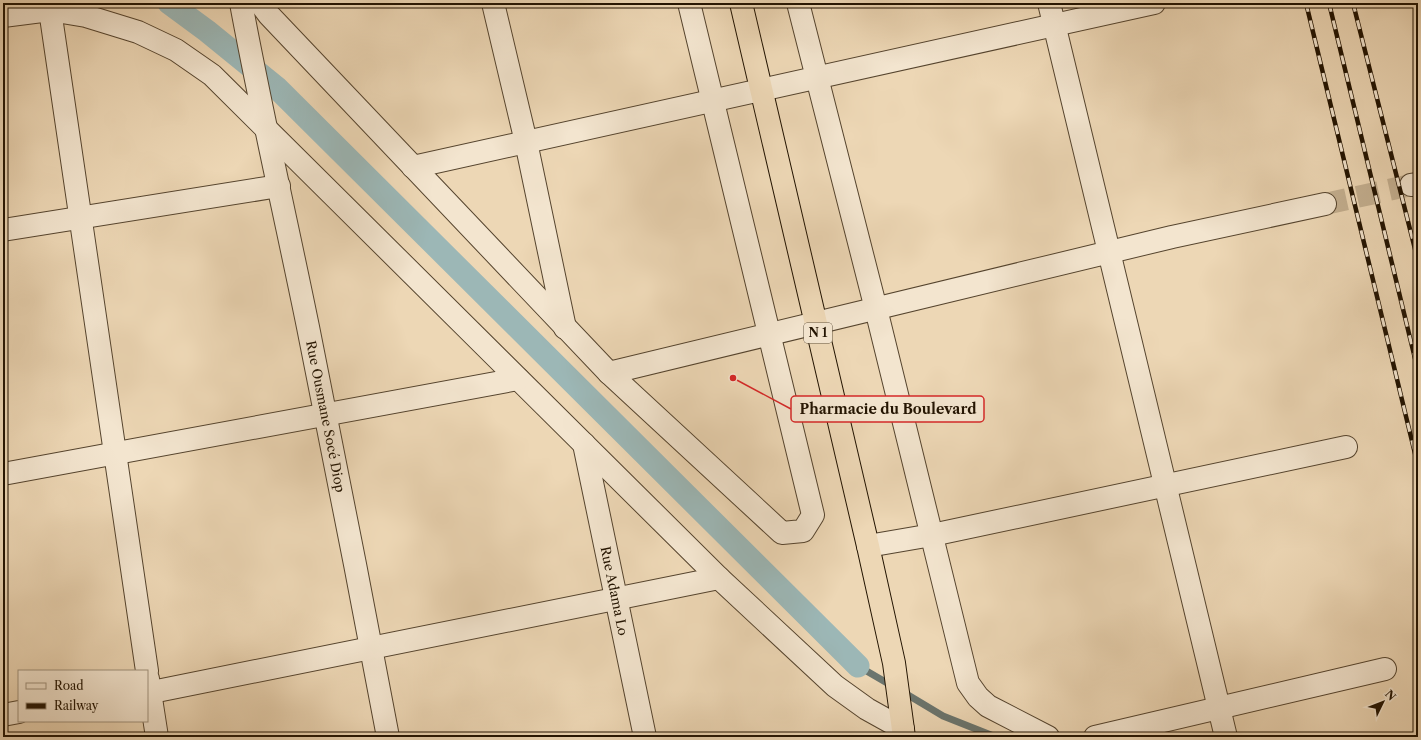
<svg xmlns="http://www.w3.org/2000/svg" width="1421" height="740" font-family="'Libre Caslon Text',serif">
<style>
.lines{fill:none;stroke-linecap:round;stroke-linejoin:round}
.stream{stroke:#6b756e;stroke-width:7}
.canal{stroke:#9cb7b6;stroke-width:23}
.minor-tunnel{stroke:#c4b091;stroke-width:22;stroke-dasharray:22 11;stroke-linecap:butt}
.minor-casing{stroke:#55442e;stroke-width:24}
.highway-casing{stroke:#221301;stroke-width:24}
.minor{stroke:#f3e5cf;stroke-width:22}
.highway{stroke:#edd7b5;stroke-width:22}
.rail-casing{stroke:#221301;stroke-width:4.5}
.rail{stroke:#f3e5cf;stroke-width:3;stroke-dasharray:9;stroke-linecap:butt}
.labels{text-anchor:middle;stroke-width:3;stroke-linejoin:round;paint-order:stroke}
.shield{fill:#f3e5cf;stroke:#61523f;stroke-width:1}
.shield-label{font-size:12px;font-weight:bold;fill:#221301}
.street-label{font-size:13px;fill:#221301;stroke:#f3e5cf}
.leader{fill:none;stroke:#d62828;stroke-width:1.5}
.callout-dot{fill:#d62828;stroke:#f3e5cf;stroke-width:1.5}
.callout{fill:#f3e5cf;stroke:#d62828;stroke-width:1.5}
.callout-label{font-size:14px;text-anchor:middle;font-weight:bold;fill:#221301}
</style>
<rect width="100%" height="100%" fill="#edd7b5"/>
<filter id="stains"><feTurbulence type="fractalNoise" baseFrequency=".005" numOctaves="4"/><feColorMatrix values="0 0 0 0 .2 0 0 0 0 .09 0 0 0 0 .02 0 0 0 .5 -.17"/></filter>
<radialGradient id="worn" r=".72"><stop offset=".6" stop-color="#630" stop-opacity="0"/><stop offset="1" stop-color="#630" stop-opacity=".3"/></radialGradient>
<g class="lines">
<g class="stream">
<path d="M 858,666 L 894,687"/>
<path d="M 903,692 L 943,716 L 996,737"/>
</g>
<path class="canal" d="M 169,3 L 207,31 L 277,88 L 858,666"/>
<path class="minor-tunnel" d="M 1325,204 L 1411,185"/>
<g class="minor-casing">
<g id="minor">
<path id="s1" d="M 241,3 C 261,111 286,219 308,327 C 336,464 362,600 388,737"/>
<path d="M 260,3 L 269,15 L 609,373 L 782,533 L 803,531 L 813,515 L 689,3"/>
<path d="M 493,3 L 526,142 L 565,328"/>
<path d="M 798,3 L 876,309 L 968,683 L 978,697 L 988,706 L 1048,737"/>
<path d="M 1049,3 L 1226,737"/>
<path d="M 50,10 L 147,671"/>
<path d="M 3,16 L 50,10 L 86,16 L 138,32 L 176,50 L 212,75 L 719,578 L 835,686 L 867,709 L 903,729"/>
<path d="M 413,167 L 1154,3"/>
<path d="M 1411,185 L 1418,184"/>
<path d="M 3,230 L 279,186"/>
<path d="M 609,373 L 1172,237 L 1325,204"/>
<path id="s2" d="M 584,444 L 645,737"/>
<path d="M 3,474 L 518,379"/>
<path d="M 868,546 L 932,535 L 1346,447"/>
<path d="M 148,679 L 157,737"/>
<path d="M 147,693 L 719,578"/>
<path d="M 3,715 L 19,712"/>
<path d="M 1095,737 L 1385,669"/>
</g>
</g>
<g class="highway-casing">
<path id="highway" d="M 741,3 L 868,546 L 894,663 L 904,737"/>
</g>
<use href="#minor" class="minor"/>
<use href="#highway" class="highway"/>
<g class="rail-casing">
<g id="rail">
<path d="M 1306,3 L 1418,466"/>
<path d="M 1329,3 L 1418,371"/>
<path d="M 1353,3 L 1418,261"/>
</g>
</g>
<use href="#rail" class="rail"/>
</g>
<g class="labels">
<rect class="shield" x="804" y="323" width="28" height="20" rx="3"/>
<g class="shield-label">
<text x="818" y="337">N 1</text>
</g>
<g class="street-label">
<text dy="5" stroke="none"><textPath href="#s1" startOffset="422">Rue Ousmane Socé Diop</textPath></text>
<text dy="5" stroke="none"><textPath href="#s2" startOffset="150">Rue Adama Lo</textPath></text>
</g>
</g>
<path class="leader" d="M733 378L791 409"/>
<circle class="callout-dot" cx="733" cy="378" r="4"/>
<rect class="callout" x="791" y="396" width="193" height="26" rx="4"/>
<g class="callout-label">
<text x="888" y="414">Pharmacie du Boulevard</text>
</g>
<rect width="1421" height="740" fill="none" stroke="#edd7b5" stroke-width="16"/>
<rect x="4" y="4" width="1413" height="732" fill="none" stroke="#221301" stroke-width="2"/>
<rect x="8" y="8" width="1405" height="724" fill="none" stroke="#221301"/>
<rect x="18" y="670" width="130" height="52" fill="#f3e5cf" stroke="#9f917d"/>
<rect x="26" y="683" width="20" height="6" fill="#f3e5cf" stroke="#9f917d"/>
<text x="54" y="690" font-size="12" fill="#221301">Road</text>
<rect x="26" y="703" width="20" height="6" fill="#221301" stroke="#9f917d"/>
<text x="54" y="710" font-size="12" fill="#221301">Railway</text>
<g transform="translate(1383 702) rotate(47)" stroke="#f3e5cf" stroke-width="3" paint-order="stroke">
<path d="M0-3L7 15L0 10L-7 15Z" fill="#221301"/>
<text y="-6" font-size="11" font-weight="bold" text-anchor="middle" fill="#221301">N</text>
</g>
<rect width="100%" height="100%" filter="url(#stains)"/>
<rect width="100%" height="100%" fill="url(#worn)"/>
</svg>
